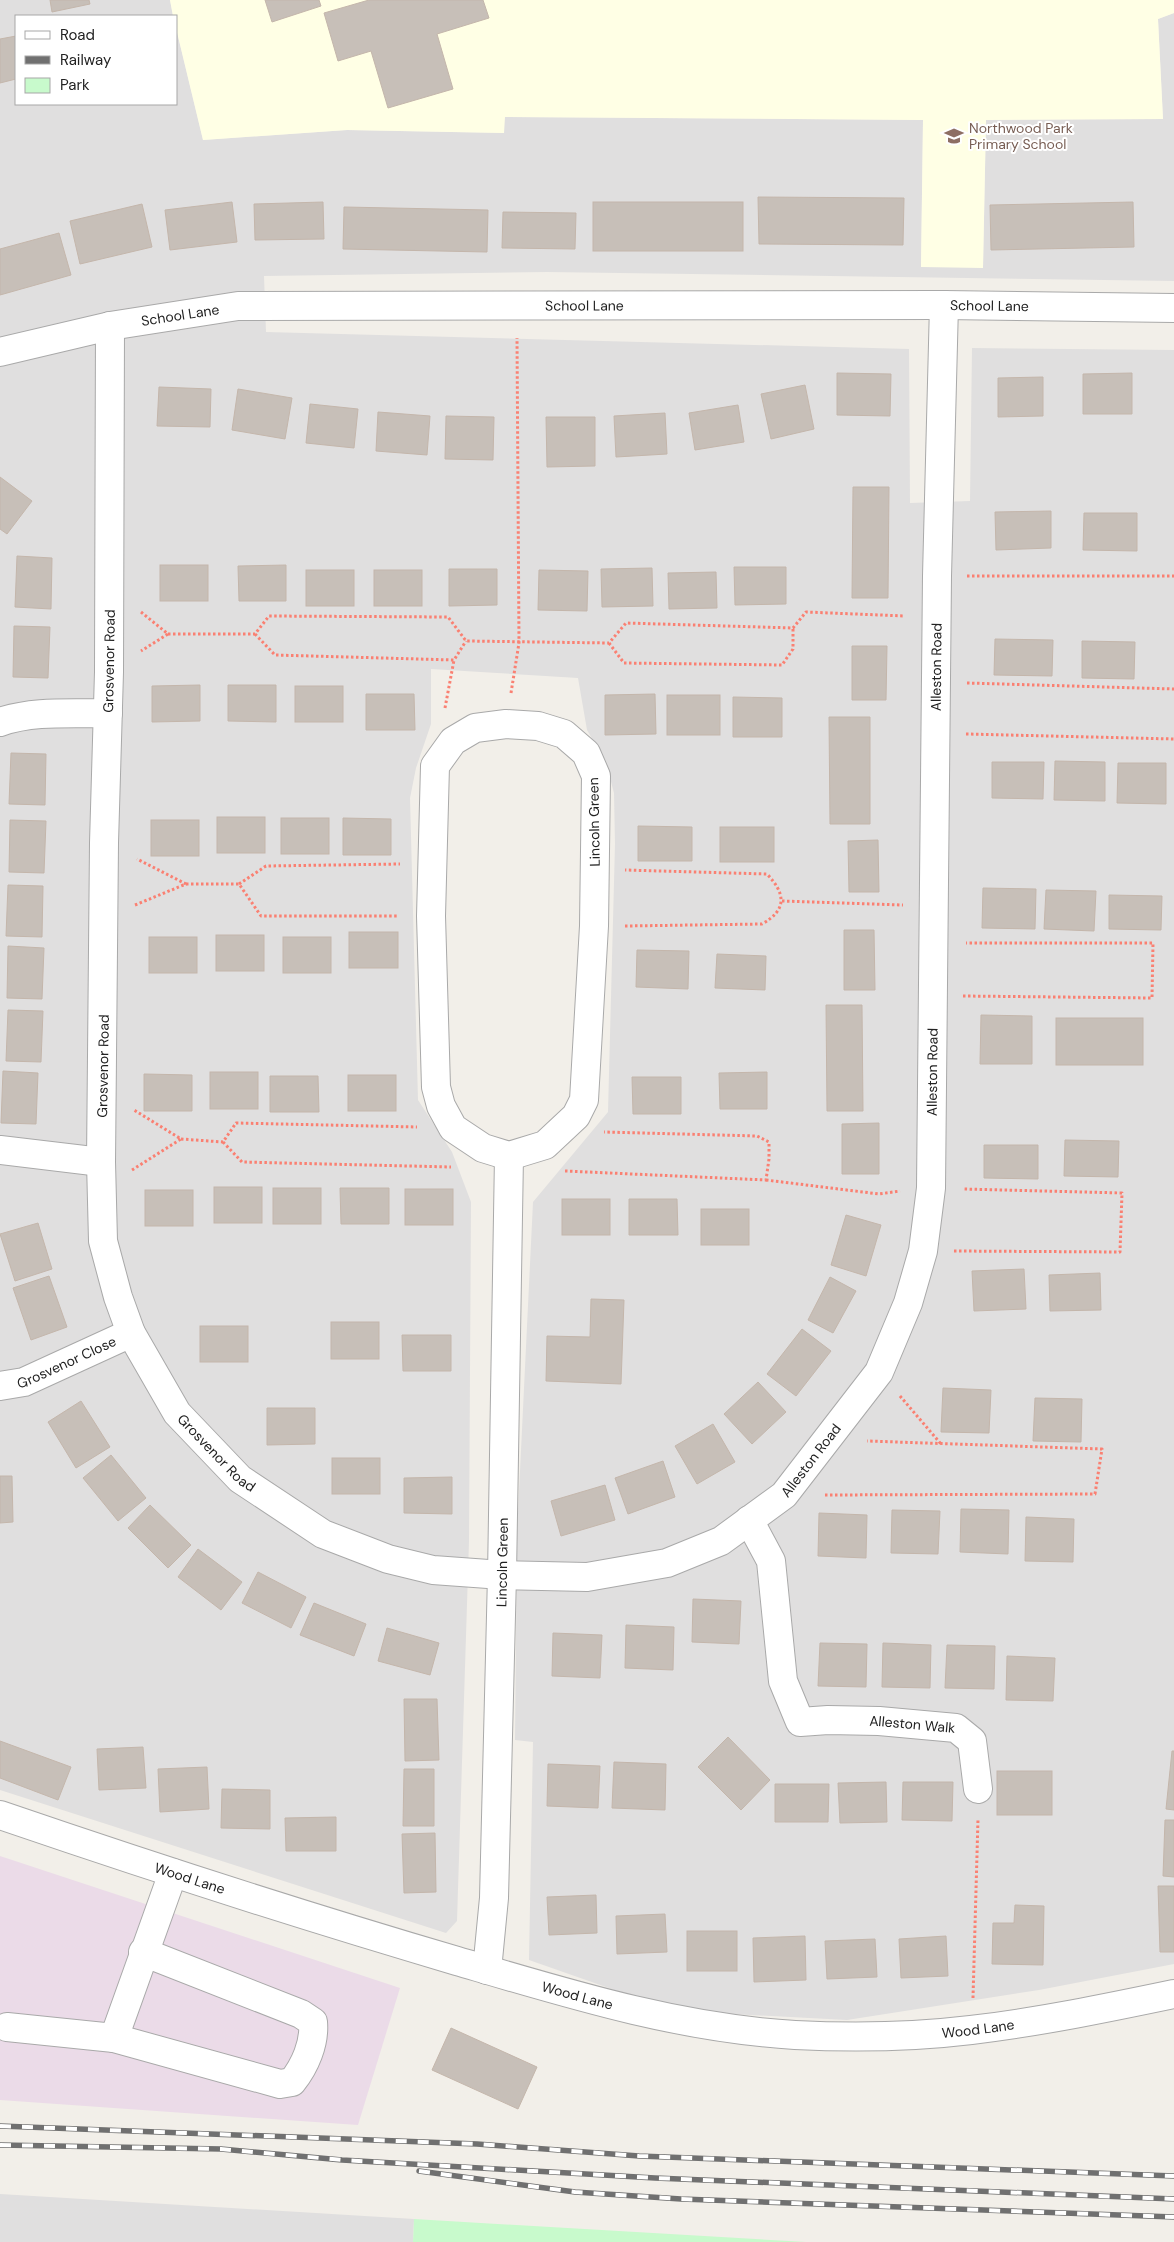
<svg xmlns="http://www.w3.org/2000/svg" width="1174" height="2242" font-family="'DM Sans',sans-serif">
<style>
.residential{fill:#e0dfdf}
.industrial{fill:#ebdbe8}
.education{fill:#ffffe5}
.park{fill:#c8facc}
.building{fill:#c7bfb8;stroke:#c4b6ab}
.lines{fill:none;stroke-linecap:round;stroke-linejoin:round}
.minor-casing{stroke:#a9a9a9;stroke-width:30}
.path{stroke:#fa8072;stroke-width:3;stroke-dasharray:2.5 2.5;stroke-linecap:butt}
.minor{stroke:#fff;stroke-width:28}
.rail-casing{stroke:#707070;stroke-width:5.5}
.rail{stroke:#fff;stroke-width:4;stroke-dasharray:11;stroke-linecap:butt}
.labels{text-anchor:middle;stroke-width:4;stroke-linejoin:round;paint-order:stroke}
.education-label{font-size:14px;fill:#785e54;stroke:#fff;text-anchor:start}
.street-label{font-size:14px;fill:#222;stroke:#fff}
</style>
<rect width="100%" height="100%" fill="#f2efe9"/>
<g class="residential">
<path d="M 0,0 L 170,0 L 173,16 L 16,16 L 16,104 L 176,104 L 176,28 L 203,140 L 347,130 L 504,133 L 504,117 L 923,120 L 921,267 L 983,267 L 986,120 L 1163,119 L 1158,19 L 1174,13 L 1174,281 L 547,272 L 264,276 L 266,332 L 909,349 L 910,503 L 970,501 L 972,348 L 1174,350 L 1174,1964 L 1039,1990 L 847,2020 L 712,2013 L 623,1993 L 529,1960 L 533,1742 L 515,1740 L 517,1533 L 533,1202 L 608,1112 L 615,844 L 614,793 L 606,763 L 587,730 L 578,678 L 431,669 L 431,724 L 416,768 L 410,798 L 418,1100 L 452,1152 L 471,1202 L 469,1541 L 457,1921 L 446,1933 L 0,1790 Z"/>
<path d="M 0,2194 L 414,2219 L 413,2242 L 0,2242 Z"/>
</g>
<path class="industrial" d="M 0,1856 L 400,1988 L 358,2125 L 0,2100 Z"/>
<path class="education" d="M 170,0 L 1174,0 L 1174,13 L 1158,19 L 1163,119 L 986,120 L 983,268 L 921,267 L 923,120 L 505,117 L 504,133 L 347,130 L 203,140 L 176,28 L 176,16 L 173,16 Z"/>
<path class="park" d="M 414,2219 L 806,2242 L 413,2242 Z"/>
<g class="building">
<path d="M 50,0 L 89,0 L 90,4 L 52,12 Z"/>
<path d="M 265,0 L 319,0 L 321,6 L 272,22 Z"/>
<path d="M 369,0 L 483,0 L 489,18 L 437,34 L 453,89 L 388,108 L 371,51 L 338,61 L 324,13 Z"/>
<path d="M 16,36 L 16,79 L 0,83 L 0,39 Z"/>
<path d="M 758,197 L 904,198 L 903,245 L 759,244 Z"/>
<path d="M 232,202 L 237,242 L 170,250 L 165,210 Z"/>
<path d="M 323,202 L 324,239 L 255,240 L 254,204 Z"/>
<rect x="593" y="202" width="150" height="49"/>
<path d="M 1133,202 L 1134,247 L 991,250 L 990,205 Z"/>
<path d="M 142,204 L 152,247 L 80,264 L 70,221 Z"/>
<path d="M 344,207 L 488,210 L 487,252 L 343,249 Z"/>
<path d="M 503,212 L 576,213 L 575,249 L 502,248 Z"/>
<path d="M 59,233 L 71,275 L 0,295 L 0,249 Z"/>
<path d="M 837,373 L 891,374 L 890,416 L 837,415 Z"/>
<path d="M 1132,373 L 1132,414 L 1083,414 L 1083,374 Z"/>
<path d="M 1043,377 L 1043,416 L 998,417 L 998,378 Z"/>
<path d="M 805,385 L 814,429 L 771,439 L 761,394 Z"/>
<path d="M 159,387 L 211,389 L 210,427 L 157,426 Z"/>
<path d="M 238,389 L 292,398 L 285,439 L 232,430 Z"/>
<path d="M 310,404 L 358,409 L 354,448 L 306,443 Z"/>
<path d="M 738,405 L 744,442 L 695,450 L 689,413 Z"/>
<path d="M 378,412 L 430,416 L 427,455 L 376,451 Z"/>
<path d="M 665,413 L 667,454 L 616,457 L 614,416 Z"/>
<path d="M 446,416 L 494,417 L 493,460 L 445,459 Z"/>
<path d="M 546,417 L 595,417 L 595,466 L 547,467 Z"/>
<path d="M 0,477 L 32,501 L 7,534 L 0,529 Z"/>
<path d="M 853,487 L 889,487 L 888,598 L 852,598 Z"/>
<path d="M 1051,511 L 1051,548 L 996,550 L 995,512 Z"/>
<path d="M 1084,513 L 1137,513 L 1137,551 L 1083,550 Z"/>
<path d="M 17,556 L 52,558 L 51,609 L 15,607 Z"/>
<rect x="160" y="565" width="48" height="36"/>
<path d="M 286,565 L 286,601 L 239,601 L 238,566 Z"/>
<path d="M 734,567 L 786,567 L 786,604 L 735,605 Z"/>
<path d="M 652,568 L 653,606 L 602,607 L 601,569 Z"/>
<path d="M 449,569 L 497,569 L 497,605 L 449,606 Z"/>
<rect x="306" y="570" width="48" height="36"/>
<rect x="374" y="570" width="48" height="36"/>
<path d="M 539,570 L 588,571 L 587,611 L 538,610 Z"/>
<path d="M 716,572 L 717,608 L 669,609 L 668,573 Z"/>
<path d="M 14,626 L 50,627 L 48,678 L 13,677 Z"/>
<path d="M 995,639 L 1053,640 L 1052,676 L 994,675 Z"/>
<path d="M 1082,641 L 1135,642 L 1134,679 L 1082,678 Z"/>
<path d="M 852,646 L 887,646 L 886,700 L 852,700 Z"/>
<path d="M 200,685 L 200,721 L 152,722 L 152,686 Z"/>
<path d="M 228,685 L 276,685 L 276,722 L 228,721 Z"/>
<rect x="295" y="686" width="48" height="36"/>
<path d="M 366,694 L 414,694 L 415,730 L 366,730 Z"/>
<path d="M 655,694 L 656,734 L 605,735 L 605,695 Z"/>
<rect x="667" y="695" width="53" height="40"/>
<path d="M 733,697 L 782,698 L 782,737 L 733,737 Z"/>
<path d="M 829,717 L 870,717 L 870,824 L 830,824 Z"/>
<path d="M 11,753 L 46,754 L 45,805 L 9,804 Z"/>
<path d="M 1055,761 L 1105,762 L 1105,801 L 1054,800 Z"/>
<path d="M 992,762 L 1044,762 L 1043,799 L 992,798 Z"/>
<path d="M 1118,763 L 1166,763 L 1166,804 L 1117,803 Z"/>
<rect x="217" y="817" width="48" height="36"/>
<rect x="281" y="818" width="48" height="36"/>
<path d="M 343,818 L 391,819 L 391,855 L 343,855 Z"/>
<path d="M 10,820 L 46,821 L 44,873 L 9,872 Z"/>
<rect x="151" y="820" width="48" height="36"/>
<path d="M 638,826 L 692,827 L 692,861 L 638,861 Z"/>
<rect x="720" y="827" width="54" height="35"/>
<path d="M 878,840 L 879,892 L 849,892 L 848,841 Z"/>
<path d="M 8,885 L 43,886 L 42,937 L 6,936 Z"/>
<path d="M 983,888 L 1036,889 L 1035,929 L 982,928 Z"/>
<path d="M 1046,890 L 1096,891 L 1094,931 L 1044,929 Z"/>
<path d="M 1109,895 L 1162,896 L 1161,930 L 1109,929 Z"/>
<path d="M 844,930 L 874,930 L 875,990 L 844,990 Z"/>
<rect x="349" y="932" width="49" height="36"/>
<rect x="216" y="935" width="48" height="36"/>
<rect x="149" y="937" width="48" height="36"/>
<rect x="283" y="937" width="48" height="36"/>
<path d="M 8,946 L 44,948 L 42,999 L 7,998 Z"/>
<path d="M 637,950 L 689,951 L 688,989 L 636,987 Z"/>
<path d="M 717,954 L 766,956 L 765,990 L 715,988 Z"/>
<path d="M 826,1005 L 862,1005 L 863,1111 L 827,1111 Z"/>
<path d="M 8,1010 L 43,1011 L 41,1062 L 6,1061 Z"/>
<path d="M 981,1015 L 1032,1016 L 1032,1064 L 980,1064 Z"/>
<rect x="1056" y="1018" width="87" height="47"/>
<path d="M 3,1071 L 38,1073 L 36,1124 L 1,1123 Z"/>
<rect x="210" y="1072" width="48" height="37"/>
<path d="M 767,1072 L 767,1109 L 720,1109 L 719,1073 Z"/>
<path d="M 144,1074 L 192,1075 L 192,1111 L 144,1111 Z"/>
<rect x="348" y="1075" width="48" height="36"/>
<path d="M 270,1076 L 318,1076 L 319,1112 L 270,1112 Z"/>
<path d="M 632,1077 L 681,1077 L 681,1114 L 633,1114 Z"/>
<path d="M 879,1123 L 879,1174 L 842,1174 L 842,1124 Z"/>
<path d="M 1065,1140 L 1119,1141 L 1118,1177 L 1064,1176 Z"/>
<path d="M 984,1145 L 1038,1145 L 1038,1179 L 984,1178 Z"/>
<rect x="214" y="1187" width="48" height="36"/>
<rect x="273" y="1188" width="48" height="36"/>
<path d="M 340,1188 L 389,1188 L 389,1224 L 341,1224 Z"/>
<rect x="405" y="1189" width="48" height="36"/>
<rect x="145" y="1190" width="48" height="36"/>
<rect x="562" y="1199" width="48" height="36"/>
<path d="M 629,1199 L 677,1199 L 678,1235 L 629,1235 Z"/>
<rect x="701" y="1209" width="48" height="36"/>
<path d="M 846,1215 L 881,1225 L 866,1276 L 831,1265 Z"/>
<path d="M 38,1223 L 52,1269 L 15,1281 L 0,1234 Z"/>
<path d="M 1024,1269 L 1026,1309 L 974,1311 L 972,1271 Z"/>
<path d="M 1100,1273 L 1101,1310 L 1050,1311 L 1049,1275 Z"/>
<path d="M 49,1276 L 67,1327 L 31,1340 L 13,1288 Z"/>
<path d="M 830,1277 L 856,1291 L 833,1333 L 808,1320 Z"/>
<path d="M 591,1299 L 624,1300 L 621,1384 L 546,1381 L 547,1336 L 590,1337 Z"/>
<rect x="331" y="1322" width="48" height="37"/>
<rect x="200" y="1326" width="48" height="36"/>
<path d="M 802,1329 L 831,1351 L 796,1396 L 767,1374 Z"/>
<path d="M 402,1335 L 451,1335 L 451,1371 L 403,1371 Z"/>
<path d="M 758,1382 L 786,1412 L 752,1444 L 724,1414 Z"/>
<path d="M 943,1388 L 991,1390 L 989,1433 L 941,1432 Z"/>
<path d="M 1035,1398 L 1082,1399 L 1081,1442 L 1033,1441 Z"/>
<path d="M 81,1401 L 110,1447 L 76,1468 L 48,1422 Z"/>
<path d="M 267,1408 L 315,1408 L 315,1444 L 267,1445 Z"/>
<path d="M 713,1424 L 735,1462 L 697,1484 L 675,1446 Z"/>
<path d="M 111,1455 L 146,1498 L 118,1521 L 83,1478 Z"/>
<rect x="332" y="1458" width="48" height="36"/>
<path d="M 663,1461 L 675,1497 L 628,1514 L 615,1478 Z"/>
<path d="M 0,1476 L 12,1476 L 13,1522 L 0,1523 Z"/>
<path d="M 452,1477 L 452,1514 L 404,1513 L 404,1478 Z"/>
<path d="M 605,1485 L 615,1520 L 561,1536 L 551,1501 Z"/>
<path d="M 150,1505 L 191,1545 L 168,1568 L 128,1528 Z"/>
<path d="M 961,1509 L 1009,1510 L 1008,1554 L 960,1552 Z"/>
<path d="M 892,1510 L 940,1511 L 938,1554 L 891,1553 Z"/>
<path d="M 819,1513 L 867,1515 L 866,1558 L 818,1556 Z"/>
<path d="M 1026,1517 L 1074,1519 L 1073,1562 L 1025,1561 Z"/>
<path d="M 198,1549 L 242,1582 L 221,1610 L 178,1577 Z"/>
<path d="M 258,1572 L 306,1597 L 291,1628 L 242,1603 Z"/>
<path d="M 693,1599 L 741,1601 L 739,1644 L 692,1642 Z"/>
<path d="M 314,1603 L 366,1624 L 354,1656 L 300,1635 Z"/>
<path d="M 626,1625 L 674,1627 L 673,1670 L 625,1668 Z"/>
<path d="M 387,1628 L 439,1643 L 430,1675 L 378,1661 Z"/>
<path d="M 553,1633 L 602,1635 L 600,1678 L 552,1676 Z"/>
<path d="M 820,1643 L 867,1644 L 866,1687 L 818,1686 Z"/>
<path d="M 883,1643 L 931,1645 L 930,1688 L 882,1687 Z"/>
<path d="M 947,1645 L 995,1646 L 994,1689 L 945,1688 Z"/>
<path d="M 1007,1656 L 1055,1658 L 1053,1701 L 1006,1700 Z"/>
<path d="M 404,1699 L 437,1699 L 439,1760 L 405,1761 Z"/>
<path d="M 728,1737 L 770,1780 L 741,1810 L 698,1767 Z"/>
<path d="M 0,1741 L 71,1767 L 58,1800 L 0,1778 Z"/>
<path d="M 143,1747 L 146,1788 L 99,1790 L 97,1749 Z"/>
<path d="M 1172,1751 L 1174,1751 L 1174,1810 L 1166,1809 Z"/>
<path d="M 614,1762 L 666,1764 L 665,1810 L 612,1808 Z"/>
<path d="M 548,1764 L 600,1766 L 598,1808 L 547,1806 Z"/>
<path d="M 207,1767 L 209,1809 L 160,1812 L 158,1769 Z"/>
<path d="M 404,1769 L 434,1769 L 434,1826 L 403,1826 Z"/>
<rect x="997" y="1771" width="55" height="44"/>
<path d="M 886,1782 L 887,1822 L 840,1823 L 838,1783 Z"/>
<path d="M 903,1782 L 953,1782 L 952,1821 L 902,1820 Z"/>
<path d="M 775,1784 L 829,1784 L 828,1822 L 775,1822 Z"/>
<path d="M 222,1789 L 270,1790 L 270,1829 L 221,1828 Z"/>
<path d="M 336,1817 L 336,1851 L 286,1851 L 285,1818 Z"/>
<path d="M 1165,1820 L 1174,1820 L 1174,1877 L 1163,1876 Z"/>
<path d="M 435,1833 L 436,1892 L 404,1893 L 402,1834 Z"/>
<path d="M 1158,1886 L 1174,1886 L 1174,1952 L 1160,1952 Z"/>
<path d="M 596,1895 L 597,1933 L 549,1935 L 547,1897 Z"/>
<path d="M 1015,1905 L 1044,1906 L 1043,1965 L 992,1964 L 993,1923 L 1014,1923 Z"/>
<path d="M 665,1914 L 667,1952 L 617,1954 L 616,1916 Z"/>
<rect x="687" y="1931" width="50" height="40"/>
<path d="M 805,1936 L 806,1980 L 754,1982 L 753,1938 Z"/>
<path d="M 946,1936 L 948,1976 L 901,1978 L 899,1939 Z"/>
<path d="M 875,1939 L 877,1977 L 827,1979 L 825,1941 Z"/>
<path d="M 451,2028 L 537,2067 L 518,2109 L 432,2070 Z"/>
</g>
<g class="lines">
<g class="minor-casing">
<g id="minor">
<path id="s1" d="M 110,326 L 109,672 L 104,843 L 101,1162 L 103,1241 L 118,1297 L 131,1333 L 177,1413 L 240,1479 L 323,1534 L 388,1559 L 433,1570 L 502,1575 L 587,1577 L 667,1563 L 721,1541 L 784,1495 L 879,1372 L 908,1303 L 923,1251 L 931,1188 L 937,576 L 944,305"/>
<path id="s2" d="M 0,352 L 110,326 L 238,306 L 944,305 L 1174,308"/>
<path d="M 0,722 C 34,710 73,714 108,713"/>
<path d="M 506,724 L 538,726 L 564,734 L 586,753 L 596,776 L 594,926 L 584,1100 L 576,1116 L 545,1145 L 509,1156 L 483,1148 L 453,1128 L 441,1106 L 436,1087 L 431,916 L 435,766 L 453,741 L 475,728 Z"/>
<path d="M 0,1150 L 101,1162"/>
<path id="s3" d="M 0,1386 L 24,1382 L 131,1333"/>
<path id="s4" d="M 749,1520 L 771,1561 L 783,1681 L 800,1722 L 828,1720 L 879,1721 L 956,1728 L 972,1741 L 978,1789"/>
<path id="s5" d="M 0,1815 C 152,1867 304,1916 457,1961 C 569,1994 678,2028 795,2035 C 853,2038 913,2037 971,2030 C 1039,2022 1107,2008 1174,1994"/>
<path id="s6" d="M 487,1970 L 494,1898 L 502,1575 L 509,1156"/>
<path d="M 7,2027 L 114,2038 L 173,1873"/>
<path d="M 114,2038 L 280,2084 L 292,2082 C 305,2066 315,2043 313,2022 L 301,2014 L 143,1952"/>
</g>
</g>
<g class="path">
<path d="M 967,576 L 1174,576"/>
<path d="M 141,612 L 168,634 L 141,651"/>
<path d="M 168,634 L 255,634 L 269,616 L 448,617 L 466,641 L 609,643 L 626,623 L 793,628 L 806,612 L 905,616"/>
<path d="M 255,634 L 275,655 L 454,660 L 466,641"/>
<path d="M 609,643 L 624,663 L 782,665 L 793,649 L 793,628"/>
<path d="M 967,683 L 1174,689"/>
<path d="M 511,693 L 519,643 L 517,338"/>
<path d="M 445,708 L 454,660"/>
<path d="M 966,734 L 1174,739"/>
<path d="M 186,884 L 239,884 L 261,916 L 399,916"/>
<path d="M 239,884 L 266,866 L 400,864"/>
<path d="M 782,901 L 903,905"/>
<path d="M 135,905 L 186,884 L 137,859"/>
<path d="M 625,926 L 762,924 C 787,910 786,894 767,874 L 625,870"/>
<path d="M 963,996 L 1152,998 L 1153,943 L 966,943"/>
<path d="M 181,1139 L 223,1142 L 236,1123 L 417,1127"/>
<path d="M 223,1142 L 242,1162 L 451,1167"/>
<path d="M 132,1170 L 181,1139 L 134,1110"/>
<path d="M 565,1171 L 766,1180 L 769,1159 L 769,1142 L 757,1136 L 604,1132"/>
<path d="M 766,1180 L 879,1194 L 900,1191"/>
<path d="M 954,1251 L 1120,1252 L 1122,1193 L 963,1189"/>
<path d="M 900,1396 L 941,1444"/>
<path d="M 825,1495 L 1095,1494 L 1102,1449 L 867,1441"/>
<path d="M 973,1998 L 978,1819"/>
</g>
<use href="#minor" class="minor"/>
<g class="rail-casing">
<g id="rail">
<path d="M 0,2126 L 477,2144 L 639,2156 L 1174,2176"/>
<path d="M 0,2145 L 221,2149 L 342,2160 L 655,2178 L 1174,2199"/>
<path d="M 419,2171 L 575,2192 L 681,2199 L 1174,2217"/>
</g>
</g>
<use href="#rail" class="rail"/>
</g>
<defs>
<g id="school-bare" transform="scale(1.5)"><path d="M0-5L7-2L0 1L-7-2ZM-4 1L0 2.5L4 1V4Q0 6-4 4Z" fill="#8d6e63" stroke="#fff" stroke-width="2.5" paint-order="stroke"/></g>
</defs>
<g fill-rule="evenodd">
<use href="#school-bare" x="954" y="136"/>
</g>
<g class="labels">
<g class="education-label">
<text x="969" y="133">Northwood Park<tspan x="969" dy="16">Primary School</tspan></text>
</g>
<g class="street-label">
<text dy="5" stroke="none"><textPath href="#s2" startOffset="994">School Lane</textPath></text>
<text dy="5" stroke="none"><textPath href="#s2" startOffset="589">School Lane</textPath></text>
<text dy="5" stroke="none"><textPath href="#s2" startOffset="184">School Lane</textPath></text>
<text transform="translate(109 661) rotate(-89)" y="5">Grosvenor Road</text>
<text dy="5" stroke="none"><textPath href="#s1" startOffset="2651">Alleston Road</textPath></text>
<text transform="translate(594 822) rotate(-91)" y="5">Lincoln Green</text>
<text transform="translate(103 1066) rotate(-89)" y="5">Grosvenor Road</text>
<text dy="5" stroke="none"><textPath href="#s1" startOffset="2246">Alleston Road</textPath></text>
<text dy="5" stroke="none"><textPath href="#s3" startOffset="71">Grosvenor Close</textPath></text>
<text dy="5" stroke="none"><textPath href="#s1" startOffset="1160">Grosvenor Road</textPath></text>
<text dy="5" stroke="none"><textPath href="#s1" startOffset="1826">Alleston Road</textPath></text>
<text dy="5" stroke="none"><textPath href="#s6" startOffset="408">Lincoln Green</textPath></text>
<text dy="5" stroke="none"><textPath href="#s4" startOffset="324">Alleston Walk</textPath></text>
<text dy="5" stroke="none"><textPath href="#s5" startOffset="200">Wood Lane</textPath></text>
<text dy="5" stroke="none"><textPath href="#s5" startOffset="605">Wood Lane</textPath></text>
<text dy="5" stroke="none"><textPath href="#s5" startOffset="1010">Wood Lane</textPath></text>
</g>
</g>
<rect x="15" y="15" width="162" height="90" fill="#ffffff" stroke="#a7a7a7"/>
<rect x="25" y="31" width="25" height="8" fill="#ffffff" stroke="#a7a7a7"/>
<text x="60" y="40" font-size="15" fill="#222222">Road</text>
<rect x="25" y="56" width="25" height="8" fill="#707070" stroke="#a7a7a7"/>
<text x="60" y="65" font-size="15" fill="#222222">Railway</text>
<rect x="25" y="78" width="25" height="15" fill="#c8facc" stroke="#a7a7a7"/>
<text x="60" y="90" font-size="15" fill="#222222">Park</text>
</svg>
